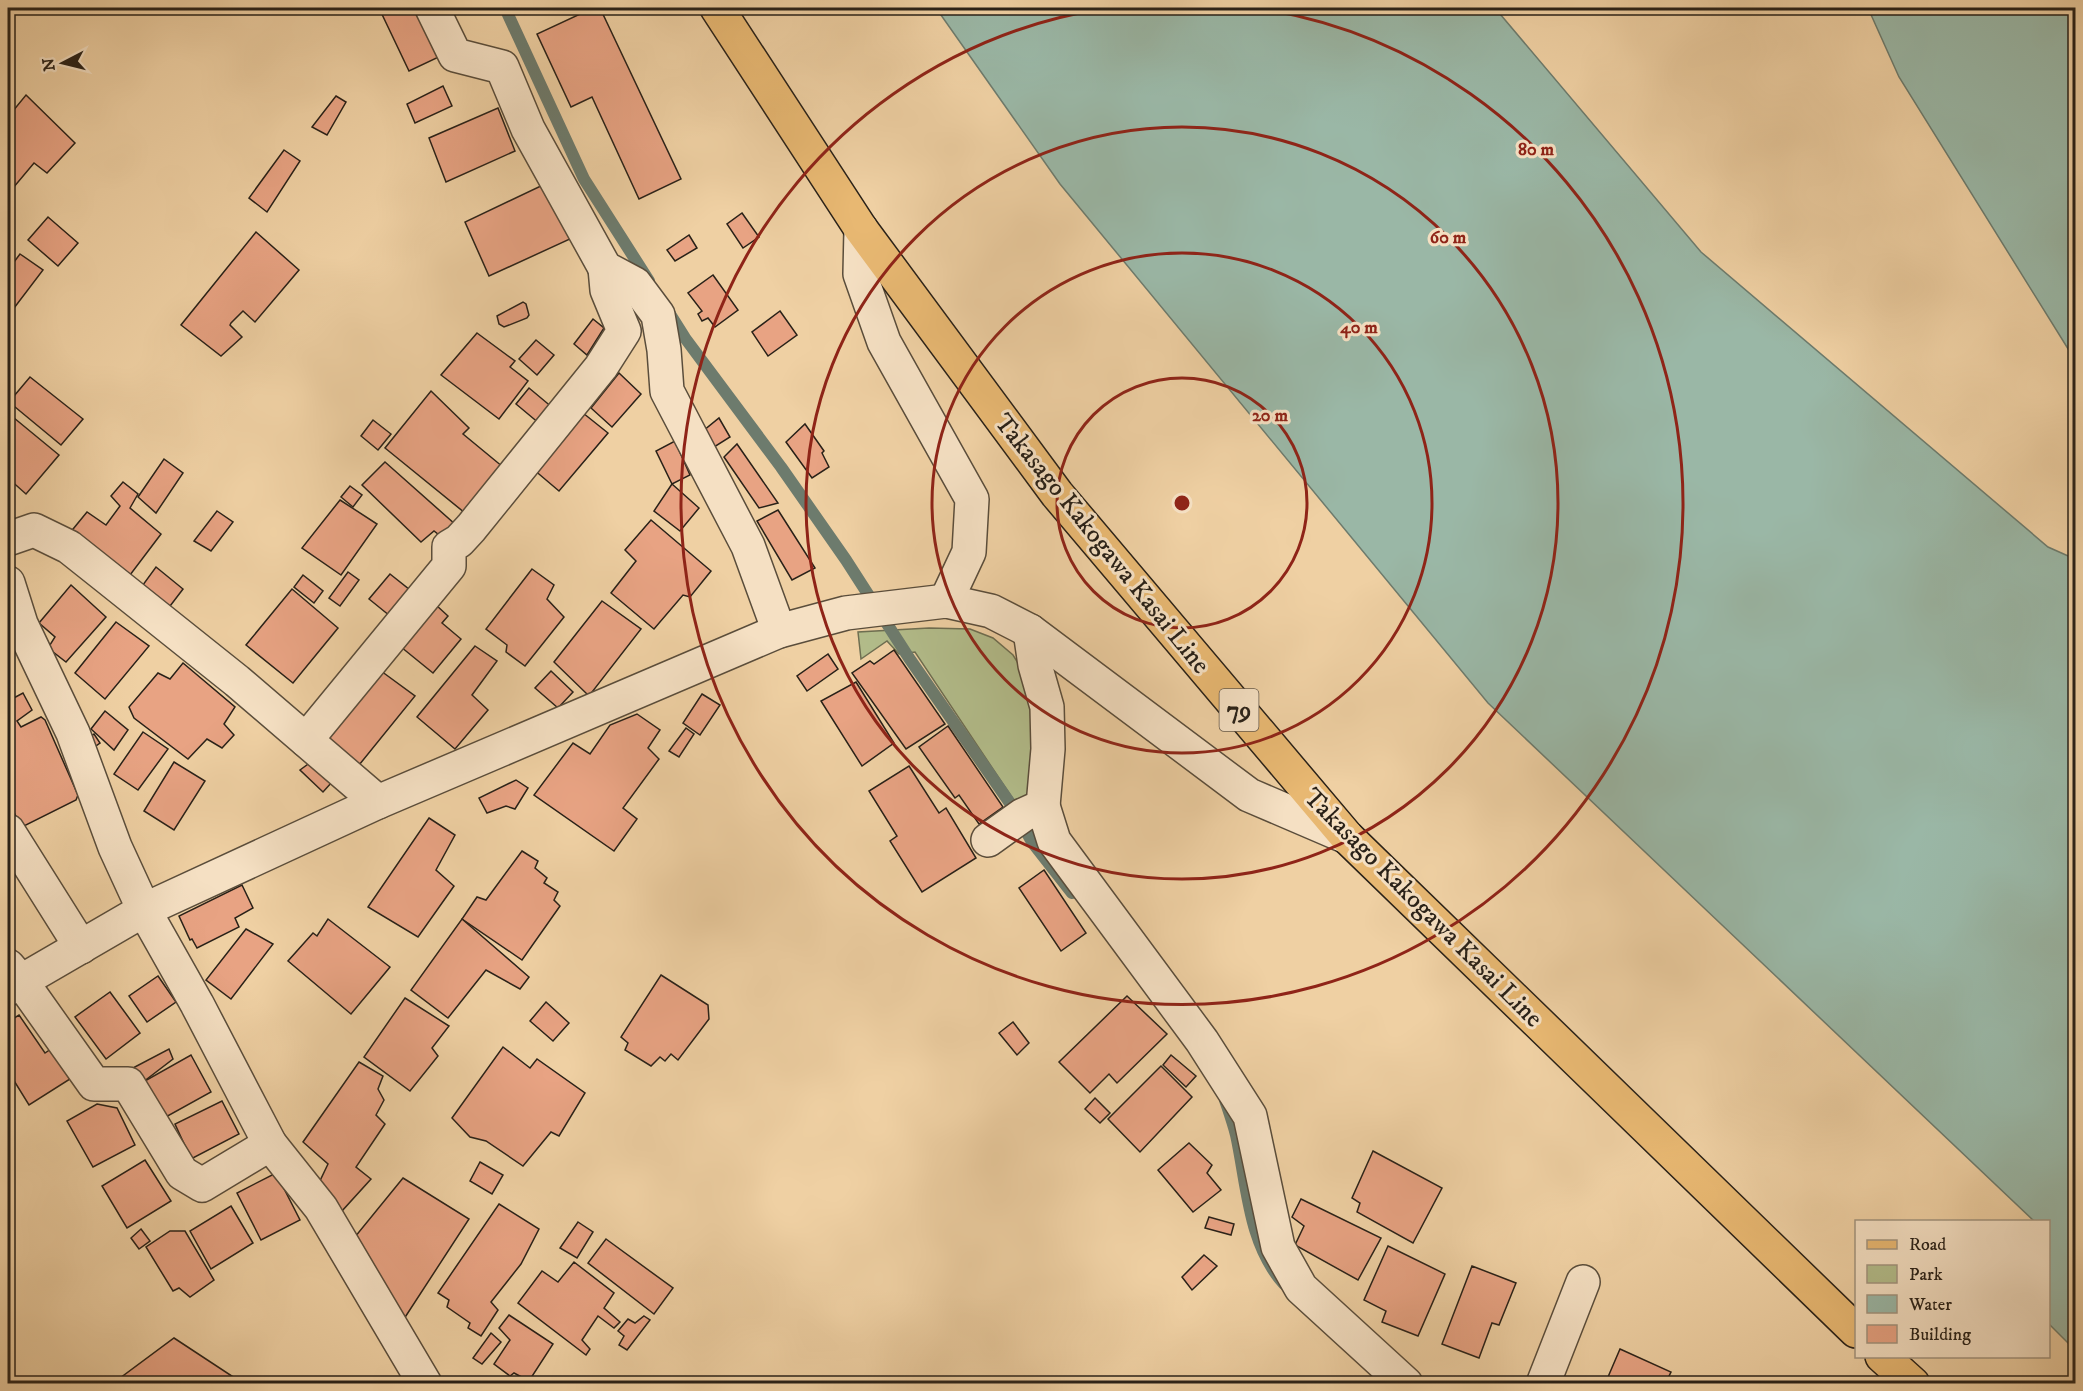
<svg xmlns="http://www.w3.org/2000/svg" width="2083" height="1391" font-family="'IM FELL DW Pica',serif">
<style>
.green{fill:#b2bc8a;stroke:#6e6e51;stroke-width:1.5}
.water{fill:#9ab7a6;stroke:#6d7b6d;stroke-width:1.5}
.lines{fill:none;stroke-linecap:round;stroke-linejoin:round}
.stream{stroke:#6d7b6d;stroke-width:12}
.building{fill:#e8a383;stroke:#292118;stroke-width:1.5}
.minor-casing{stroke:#5a4d3b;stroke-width:36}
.major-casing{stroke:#292118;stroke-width:36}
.minor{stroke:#f5e0c3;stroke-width:33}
.major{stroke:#e8b872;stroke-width:33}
.ring{fill:none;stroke:#8f2418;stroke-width:3}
.labels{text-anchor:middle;stroke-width:6;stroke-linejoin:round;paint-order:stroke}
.shield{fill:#f5e0c3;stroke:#665a4b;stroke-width:1.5}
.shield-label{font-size:24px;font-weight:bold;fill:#292118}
.street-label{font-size:26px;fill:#292118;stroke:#f5e0c3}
.centre{fill:#8f2418;stroke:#f5e0c3;stroke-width:3}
.ring-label{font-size:18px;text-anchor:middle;font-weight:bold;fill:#8f2418;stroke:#f5e0c3;stroke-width:6;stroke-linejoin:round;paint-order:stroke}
</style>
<rect width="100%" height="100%" fill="#efd0a3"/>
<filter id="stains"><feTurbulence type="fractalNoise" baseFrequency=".00333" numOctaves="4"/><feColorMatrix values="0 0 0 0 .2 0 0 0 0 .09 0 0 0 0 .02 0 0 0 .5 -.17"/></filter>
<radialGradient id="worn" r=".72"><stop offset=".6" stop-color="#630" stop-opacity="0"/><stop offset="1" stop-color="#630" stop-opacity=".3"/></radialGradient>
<path class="green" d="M 929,628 L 970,629 L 993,638 L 1013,655 L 1031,684 L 1033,792 L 1017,805 L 915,652 L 899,654 L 887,641 L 861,659 L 858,632 Z"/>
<g class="water">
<path d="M 936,8 L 1495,8 L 1701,252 L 2048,547 L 2075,559 L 2075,1350 L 2049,1324 L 2048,1222 L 2034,1221 L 1488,703 L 1060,184 Z"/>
<path d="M 1868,8 L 2075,8 L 2075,360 L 1899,77 Z"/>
</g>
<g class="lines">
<g class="stream">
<path d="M 505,8 L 584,179 L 649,281"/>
<path d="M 668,311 L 685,338 L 781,467 L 846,560 L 909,658 L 1012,806 L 1032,842 L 1072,893"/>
<path d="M 1225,1100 C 1229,1112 1233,1123 1236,1135 C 1247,1185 1248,1244 1284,1284"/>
</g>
</g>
<g class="building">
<path d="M 379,8 L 421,8 L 443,55 L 409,71 Z"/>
<path d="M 593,8 L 600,8 L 681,179 L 639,199 L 592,97 L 571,107 L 537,34 Z"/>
<path d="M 443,86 L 452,106 L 415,123 L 407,104 Z"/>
<path d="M 26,95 L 75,143 L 47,173 L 34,163 L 8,194 L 8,117 Z"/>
<path d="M 336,96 L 346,102 L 327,135 L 312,127 Z"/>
<path d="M 498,108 L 515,151 L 446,182 L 429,138 Z"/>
<path d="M 284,150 L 300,161 L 267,212 L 249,198 Z"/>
<path d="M 545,184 L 570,239 L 489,276 L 465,222 Z"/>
<path d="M 742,213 L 759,237 L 743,248 L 727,224 Z"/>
<path d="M 48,217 L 78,243 L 58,266 L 28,240 Z"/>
<path d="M 256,232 L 299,270 L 255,322 L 243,311 L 231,323 L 230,325 L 242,337 L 221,356 L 181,325 Z"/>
<path d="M 689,235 L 697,248 L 675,261 L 667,250 Z"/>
<path d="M 20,254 L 43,270 L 8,316 L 8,270 Z"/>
<path d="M 713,275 L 738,310 L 715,327 L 708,318 L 702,321 L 698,314 L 702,311 L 688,293 Z"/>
<path d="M 523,302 L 526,304 L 529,315 L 527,318 L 504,327 L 499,324 L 497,316 Z"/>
<path d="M 780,311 L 797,335 L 768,356 L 752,332 Z"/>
<path d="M 593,319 L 604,328 L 587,355 L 574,344 Z"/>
<path d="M 477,333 L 515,361 L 510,367 L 528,381 L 499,419 L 441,375 Z"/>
<path d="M 536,340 L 554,355 L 537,375 L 519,359 Z"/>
<path d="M 619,373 L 641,394 L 612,427 L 591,408 Z"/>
<path d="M 30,377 L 83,419 L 61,445 L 9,402 Z"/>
<path d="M 529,388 L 553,408 L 540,424 L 516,404 Z"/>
<path d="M 431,391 L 469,428 L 463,434 L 503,467 L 465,513 L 385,448 Z"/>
<path d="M 578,409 L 608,433 L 559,491 L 533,469 Z"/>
<path d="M 8,413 L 59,455 L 26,494 L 8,478 Z"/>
<path d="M 719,418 L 730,437 L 711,449 L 703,431 Z"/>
<path d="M 373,420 L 391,434 L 378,450 L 361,436 Z"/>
<path d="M 805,424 L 824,451 L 822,453 L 829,467 L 812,478 L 786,442 Z"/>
<path d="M 675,441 L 690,475 L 672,484 L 656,451 Z"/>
<path d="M 737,444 L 778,503 L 759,508 L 724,457 Z"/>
<path d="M 164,459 L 183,473 L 156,513 L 138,497 Z"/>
<path d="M 385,462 L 456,525 L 443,538 L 434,531 L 421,542 L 362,485 Z"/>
<path d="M 123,482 L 138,494 L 130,508 L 161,534 L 127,579 L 69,534 L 87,512 L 106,525 L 120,506 L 111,496 Z"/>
<path d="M 672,484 L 699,508 L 680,531 L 654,511 Z"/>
<path d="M 350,486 L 362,495 L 353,507 L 341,497 Z"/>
<path d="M 340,500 L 377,524 L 341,575 L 302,548 Z"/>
<path d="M 778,510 L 815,568 L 792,580 L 757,521 Z"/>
<path d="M 217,511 L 233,522 L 211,551 L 194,541 Z"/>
<path d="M 651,520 L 711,571 L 690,597 L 683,595 L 654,629 L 611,593 L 636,561 L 625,550 Z"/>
<path d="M 156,567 L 183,589 L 164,614 L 137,593 Z"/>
<path d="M 532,569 L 554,585 L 547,599 L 564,617 L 525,666 L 506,652 L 507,645 L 486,629 Z"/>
<path d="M 348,572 L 359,580 L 340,606 L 329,598 Z"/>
<path d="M 390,574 L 415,594 L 395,620 L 369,599 Z"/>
<path d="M 303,575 L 323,591 L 314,603 L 294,587 Z"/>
<path d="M 71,585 L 106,617 L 66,662 L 48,648 L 55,637 L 39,623 Z"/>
<path d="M 292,589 L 338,628 L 293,683 L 246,645 Z"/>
<path d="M 602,601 L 641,629 L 589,696 L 554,662 Z"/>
<path d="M 436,605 L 448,616 L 442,623 L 461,639 L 433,673 L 401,647 Z"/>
<path d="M 116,622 L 149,646 L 105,699 L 75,673 Z"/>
<path d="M 475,646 L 497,661 L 472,695 L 488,710 L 455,749 L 417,717 Z"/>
<path d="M 894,650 L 945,724 L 906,749 L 852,673 L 870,661 L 874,664 Z"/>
<path d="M 828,654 L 838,669 L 807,691 L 797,676 Z"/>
<path d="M 183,663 L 235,707 L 224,724 L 234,735 L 222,748 L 207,739 L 188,759 L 134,718 L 129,707 L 158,673 L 170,679 Z"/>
<path d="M 381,671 L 415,696 L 355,770 L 320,743 Z"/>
<path d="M 551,671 L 573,692 L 558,708 L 535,688 Z"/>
<path d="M 856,682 L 894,743 L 862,766 L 821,701 Z"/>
<path d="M 23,693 L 32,710 L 17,721 L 21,727 L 41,717 L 45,720 L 78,795 L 76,800 L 24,826 L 19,824 L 8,798 L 8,701 Z"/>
<path d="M 702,694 L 720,705 L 700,735 L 683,723 Z"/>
<path d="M 105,711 L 128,730 L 114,750 L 91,729 Z"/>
<path d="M 637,714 L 660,730 L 648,748 L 659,759 L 623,808 L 637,819 L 614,851 L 534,795 L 573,743 L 590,754 L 610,725 Z"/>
<path d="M 948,726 L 1003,807 L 979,824 L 959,795 L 955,798 L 919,747 Z"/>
<path d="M 686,728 L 694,734 L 679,757 L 669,751 Z"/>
<path d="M 143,732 L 168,749 L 138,790 L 114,774 Z"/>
<path d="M 94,734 L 100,743 L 93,748 L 86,739 Z"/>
<path d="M 174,762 L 205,781 L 174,830 L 144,811 Z"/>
<path d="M 311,762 L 332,782 L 323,792 L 300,770 Z"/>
<path d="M 909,766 L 939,813 L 946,808 L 976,858 L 922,892 L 890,841 L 897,836 L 869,791 Z"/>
<path d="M 516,780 L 528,788 L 515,809 L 506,806 L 487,813 L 479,798 Z"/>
<path d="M 429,818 L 455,835 L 436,870 L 454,886 L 418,937 L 368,907 Z"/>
<path d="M 522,851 L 538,861 L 535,868 L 547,878 L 544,883 L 558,892 L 554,900 L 560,906 L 522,960 L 462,919 L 477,897 L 486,900 Z"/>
<path d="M 1044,870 L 1086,933 L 1061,951 L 1019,888 Z"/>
<path d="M 242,885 L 253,908 L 235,918 L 239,927 L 197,948 L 192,939 L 190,940 L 179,916 Z"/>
<path d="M 328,919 L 390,967 L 351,1014 L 288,961 L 313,933 L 317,936 Z"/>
<path d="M 462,919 L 529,977 L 520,989 L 486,970 L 448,1018 L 411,990 Z"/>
<path d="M 246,929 L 273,944 L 231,999 L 206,980 Z"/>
<path d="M 661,975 L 708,1005 L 709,1019 L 678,1060 L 671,1054 L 665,1061 L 660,1057 L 651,1066 L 625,1050 L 628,1043 L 621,1037 Z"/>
<path d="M 158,976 L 176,1002 L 147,1022 L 129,996 Z"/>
<path d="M 110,992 L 140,1033 L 106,1059 L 75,1017 Z"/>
<path d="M 1127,996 L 1167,1034 L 1117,1083 L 1109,1074 L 1090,1093 L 1059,1062 Z"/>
<path d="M 405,998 L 449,1026 L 432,1048 L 438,1056 L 410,1091 L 364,1057 Z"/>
<path d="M 546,1002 L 569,1023 L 553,1041 L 530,1021 Z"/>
<path d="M 19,1015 L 45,1053 L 51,1049 L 70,1079 L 29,1105 L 8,1071 L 8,1022 Z"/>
<path d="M 1013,1022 L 1029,1043 L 1017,1055 L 999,1033 Z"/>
<path d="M 503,1047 L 530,1068 L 537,1059 L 585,1093 L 559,1136 L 551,1132 L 523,1166 L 486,1141 L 470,1137 L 452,1118 Z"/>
<path d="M 169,1049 L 173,1059 L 143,1082 L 131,1069 Z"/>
<path d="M 191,1055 L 211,1092 L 164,1118 L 143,1082 Z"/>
<path d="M 1171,1055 L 1196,1076 L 1186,1087 L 1163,1065 Z"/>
<path d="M 359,1062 L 383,1076 L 378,1089 L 384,1100 L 376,1115 L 385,1124 L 356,1167 L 371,1179 L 341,1212 L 318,1185 L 328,1164 L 303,1142 Z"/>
<path d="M 1161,1066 L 1192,1097 L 1140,1152 L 1108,1119 Z"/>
<path d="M 1095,1098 L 1110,1113 L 1100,1123 L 1085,1109 Z"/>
<path d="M 222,1101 L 239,1134 L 191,1159 L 175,1124 Z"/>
<path d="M 97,1104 L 117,1108 L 135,1145 L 93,1167 L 67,1121 Z"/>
<path d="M 1189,1143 L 1212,1165 L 1207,1173 L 1221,1190 L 1193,1212 L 1158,1170 Z"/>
<path d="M 1373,1151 L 1442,1188 L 1413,1243 L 1357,1212 L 1360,1203 L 1352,1198 Z"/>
<path d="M 145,1160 L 171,1201 L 127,1228 L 102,1186 Z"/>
<path d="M 480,1162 L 503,1175 L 492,1194 L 470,1181 Z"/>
<path d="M 276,1173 L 300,1220 L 261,1240 L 237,1193 Z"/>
<path d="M 403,1178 L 469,1219 L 400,1325 L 350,1243 Z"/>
<path d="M 1301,1199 L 1381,1238 L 1358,1280 L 1295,1245 L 1304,1226 L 1292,1217 Z"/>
<path d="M 499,1204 L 539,1229 L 521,1264 L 491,1302 L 498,1310 L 481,1336 L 468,1328 L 470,1323 L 447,1307 L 449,1300 L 438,1293 Z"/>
<path d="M 231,1206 L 253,1243 L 211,1269 L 190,1231 Z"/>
<path d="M 1209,1217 L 1234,1224 L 1231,1235 L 1205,1228 Z"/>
<path d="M 578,1222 L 593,1232 L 577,1258 L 560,1248 Z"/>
<path d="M 141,1229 L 150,1241 L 139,1249 L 131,1238 Z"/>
<path d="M 170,1231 L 185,1231 L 214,1280 L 190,1297 L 179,1288 L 173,1291 L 146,1247 Z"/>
<path d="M 606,1239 L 673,1288 L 654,1314 L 588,1263 Z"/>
<path d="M 1388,1246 L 1445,1274 L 1418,1336 L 1382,1322 L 1386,1311 L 1364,1300 Z"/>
<path d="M 1204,1255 L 1217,1266 L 1192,1290 L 1182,1277 Z"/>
<path d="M 574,1262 L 614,1293 L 604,1308 L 620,1322 L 614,1328 L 598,1316 L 582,1340 L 590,1349 L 586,1355 L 518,1303 L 542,1271 L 558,1282 Z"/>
<path d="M 1472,1266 L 1516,1283 L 1499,1325 L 1492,1323 L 1479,1358 L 1442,1344 Z"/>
<path d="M 509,1315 L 553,1344 L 529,1381 L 514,1373 L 510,1376 L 494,1364 L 510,1340 L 499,1328 Z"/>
<path d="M 644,1316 L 650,1320 L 627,1350 L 619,1345 L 624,1336 L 618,1331 L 628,1319 L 635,1323 Z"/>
<path d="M 491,1333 L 501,1342 L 482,1364 L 473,1358 Z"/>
<path d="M 174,1338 L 244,1384 L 112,1384 Z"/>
<path d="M 1620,1349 L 1671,1372 L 1665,1384 L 1605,1384 Z"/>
</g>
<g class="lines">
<g class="minor-casing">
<g id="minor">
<path d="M 432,8 L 455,55 L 502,67 L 528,129 L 605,268 L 635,284 L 658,315 L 664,350 L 667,391 L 748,546 L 779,631"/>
<path d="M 861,229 L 860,274 L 884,342 L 972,499 L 969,552 L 946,601"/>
<path d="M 8,539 L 34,530 L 69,547 L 108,578 L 237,681 L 378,802"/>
<path d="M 8,583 L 21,624 L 73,733 L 115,847 L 144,910 L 197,1004 L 270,1144 L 321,1208 L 425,1384"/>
<path d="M 306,740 L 449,566 L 449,547 L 459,541 L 471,528 L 601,367 L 624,331 L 607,290 L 605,268"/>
<path d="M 1043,806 L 1054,841 L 1202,1041 L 1250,1116 L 1278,1247 L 1301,1288 L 1406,1384"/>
<path d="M 8,831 L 81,947"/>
<path d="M 988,840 L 1023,815 L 1043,806 L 1048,749 L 1047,707 L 1035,665 L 1030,631"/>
<path d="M 8,966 L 21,981 L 94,1084 L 128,1084 L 182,1173 L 202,1185 L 270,1144"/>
<path d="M 8,989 L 144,910 L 378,802 L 779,631 L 846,613 L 946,601 L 991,611 L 1030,631 L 1249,795 L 1347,837"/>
<path d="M 1543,1384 L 1583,1282"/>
</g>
</g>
<g class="major-casing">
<g id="major">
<path d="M 717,8 L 861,229 L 1057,494 L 1347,837 L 1856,1331"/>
<path d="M 1882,1356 L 1913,1384"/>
</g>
</g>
<use href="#minor" class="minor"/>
<use href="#major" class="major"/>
</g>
<g class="ring">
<circle cx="1182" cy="503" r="125"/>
<circle cx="1182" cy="503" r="250"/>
<circle cx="1182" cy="503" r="376"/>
<path d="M1256 8A501 501 0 1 1 1108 8"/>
</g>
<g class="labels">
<rect class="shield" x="1219.5" y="689" width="39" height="42" rx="4.5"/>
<g class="shield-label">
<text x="1239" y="718">79</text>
</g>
<g class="street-label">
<text transform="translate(1103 543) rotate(51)" y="9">Takasago Kakogawa Kasai Line</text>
<text transform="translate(1424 907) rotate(45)" y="9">Takasago Kakogawa Kasai Line</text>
</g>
</g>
<circle cx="1182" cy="503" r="9" class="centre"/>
<g class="ring-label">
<text x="1536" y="155">80 m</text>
<text x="1448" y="243">60 m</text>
<text x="1359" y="333">40 m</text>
<text x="1270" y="421">20 m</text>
</g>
<rect width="2083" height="1391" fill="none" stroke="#efd0a3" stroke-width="30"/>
<rect x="9" y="9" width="2065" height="1373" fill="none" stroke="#292118" stroke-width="3"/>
<rect x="15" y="15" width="2053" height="1361" fill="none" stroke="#292118" stroke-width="1.5"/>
<rect x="1855" y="1220" width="195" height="138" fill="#f5e0c3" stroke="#a3947f" stroke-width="1.5"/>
<rect x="1867" y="1240" width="30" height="9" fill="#e8b872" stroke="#a3947f" stroke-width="1.5"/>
<text x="1909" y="1250" font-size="18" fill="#292118">Road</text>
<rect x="1867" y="1265" width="30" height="18" fill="#b2bc8a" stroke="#a3947f" stroke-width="1.5"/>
<text x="1909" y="1280" font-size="18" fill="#292118">Park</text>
<rect x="1867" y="1295" width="30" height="18" fill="#9ab7a6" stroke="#a3947f" stroke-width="1.5"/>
<text x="1909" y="1310" font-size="18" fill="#292118">Water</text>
<rect x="1867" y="1325" width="30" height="18" fill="#e8a383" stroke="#a3947f" stroke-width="1.5"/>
<text x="1909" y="1340" font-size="18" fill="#292118">Building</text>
<g transform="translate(63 63) rotate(263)" stroke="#f5e0c3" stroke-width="4.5" paint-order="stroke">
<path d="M0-4.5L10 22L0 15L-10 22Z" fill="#292118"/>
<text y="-9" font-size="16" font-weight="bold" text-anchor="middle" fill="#292118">N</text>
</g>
<rect width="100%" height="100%" filter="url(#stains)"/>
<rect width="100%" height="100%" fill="url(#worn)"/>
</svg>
